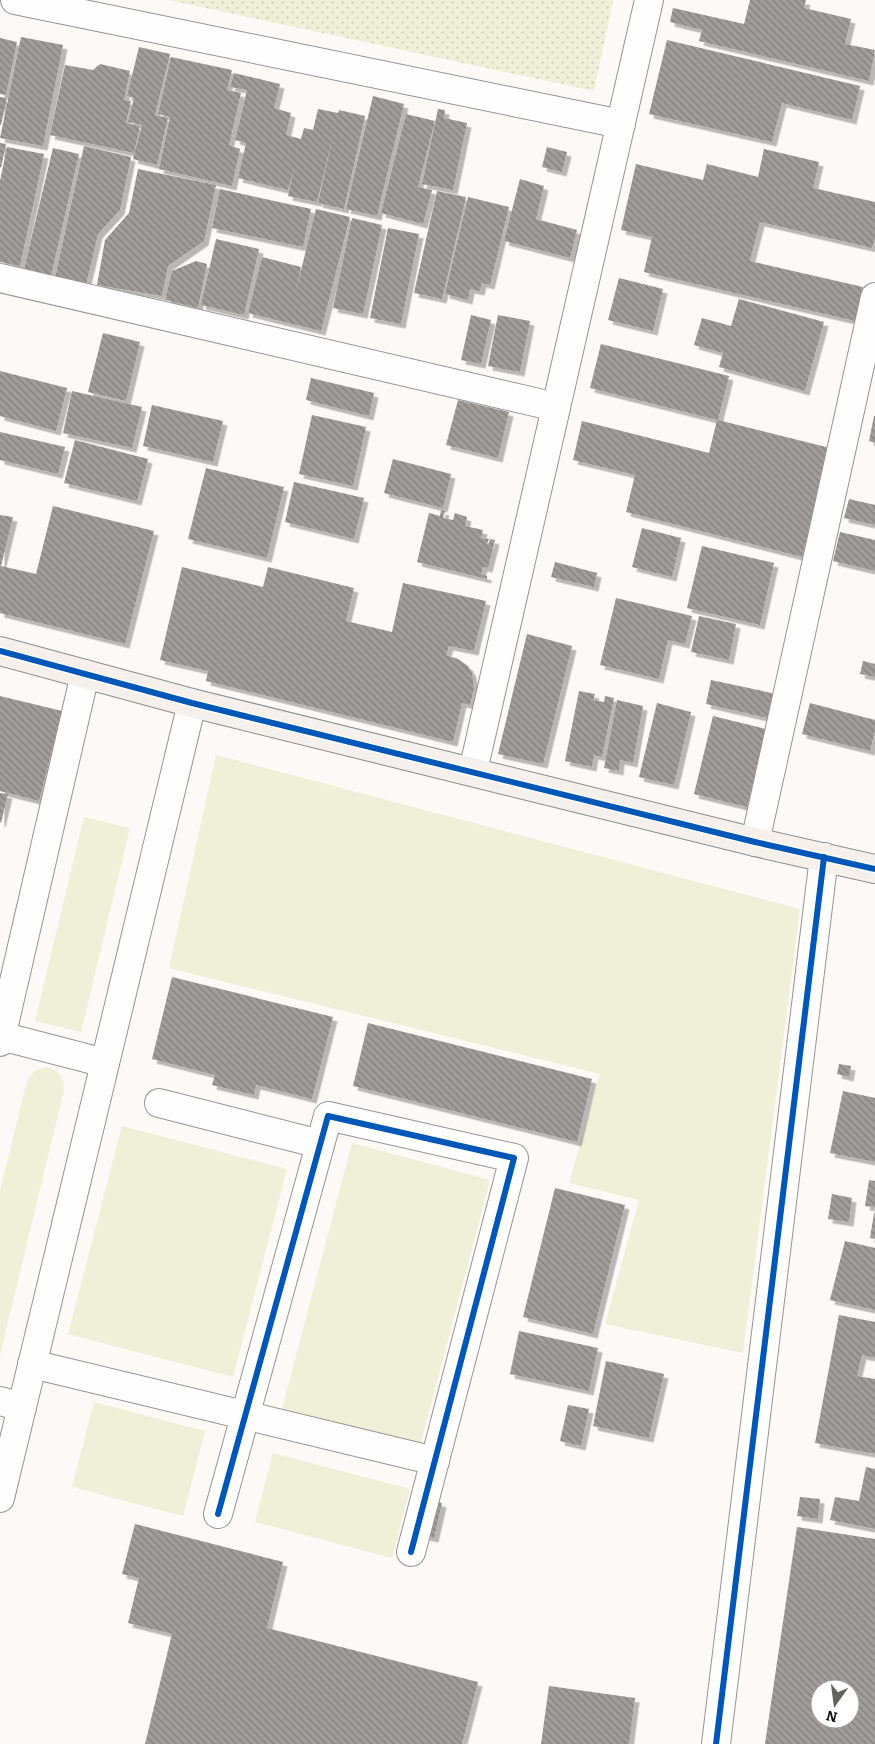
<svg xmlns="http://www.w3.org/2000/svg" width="875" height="1744" font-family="Bitter,serif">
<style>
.grass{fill:#eff0d7}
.park{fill:url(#park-dots)}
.building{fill:url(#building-back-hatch);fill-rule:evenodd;filter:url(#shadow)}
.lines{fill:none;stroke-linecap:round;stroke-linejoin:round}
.street-casing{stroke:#969594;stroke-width:30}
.secondary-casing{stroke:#8d8c8a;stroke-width:30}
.street{stroke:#fffefe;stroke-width:28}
.secondary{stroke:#f5f0ec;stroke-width:28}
.cycleway-casing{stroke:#fff;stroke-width:9}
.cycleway{stroke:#0057b8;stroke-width:6}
</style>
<defs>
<pattern id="park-dots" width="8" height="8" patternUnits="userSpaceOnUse" patternTransform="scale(1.25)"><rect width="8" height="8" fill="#eff0d7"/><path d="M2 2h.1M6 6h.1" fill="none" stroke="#cccdb8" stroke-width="1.8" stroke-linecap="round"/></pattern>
<pattern id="building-back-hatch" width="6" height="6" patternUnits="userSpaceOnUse" patternTransform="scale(1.25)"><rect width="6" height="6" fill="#a09d9b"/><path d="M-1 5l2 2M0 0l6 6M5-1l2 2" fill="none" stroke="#817f7d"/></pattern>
<filter id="shadow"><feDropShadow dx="4.5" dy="4.5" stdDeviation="0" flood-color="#0004"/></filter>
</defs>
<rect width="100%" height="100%" fill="#fcf9f6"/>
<g class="grass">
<path d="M 216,755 L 800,909 L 743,1353 L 605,1324 L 639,1200 L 569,1183 L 600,1074 L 169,968 Z"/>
<path d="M 84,817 L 130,828 L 81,1032 L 35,1021 Z"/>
<path d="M 46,1067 C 59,1070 64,1077 64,1090 L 0,1355 L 0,1191 L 27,1081 L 34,1071 Z"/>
<path d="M 122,1126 L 287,1169 L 233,1377 L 68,1334 Z"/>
<path d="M 352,1143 L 490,1180 L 420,1446 L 282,1409 Z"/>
<path d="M 94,1402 L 205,1431 L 183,1516 L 72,1487 Z"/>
<path d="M 273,1453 L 410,1489 L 392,1558 L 255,1522 Z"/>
</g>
<path class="park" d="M 169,0 L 613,0 L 594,91 Z"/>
<g class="building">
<path d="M 750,0 L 806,0 L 804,8 L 851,19 L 845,44 L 875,50 L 869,81 L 699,41 L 702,30 L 670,22 L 673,8 L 744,24 Z"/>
<path d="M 21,37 L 63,45 L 43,146 L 0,138 Z"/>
<path d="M 0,38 L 17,42 L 6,95 L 0,94 Z"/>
<path d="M 667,40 L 860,86 L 852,120 L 782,103 L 772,142 L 649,114 Z"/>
<path d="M 139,47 L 170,54 L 155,115 L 168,118 L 157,165 L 133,159 L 142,125 L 128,122 L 134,98 L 127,96 Z"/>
<path d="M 171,57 L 232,70 L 227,90 L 241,93 L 229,145 L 240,149 L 232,186 L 159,169 L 170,117 L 158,114 Z"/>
<path d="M 100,64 L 130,71 L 124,100 L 131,101 L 126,123 L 140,126 L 134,153 L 50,135 L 65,65 L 93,70 Z"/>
<path d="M 234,73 L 280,84 L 274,108 L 291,113 L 286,135 L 301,139 L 304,128 L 313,130 L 318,109 L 338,113 L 339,110 L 365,116 L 344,209 L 318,203 L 334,132 L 317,202 L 288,196 L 294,168 L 288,190 L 238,178 L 246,143 L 235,140 L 247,90 L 230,87 Z"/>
<path d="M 373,96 L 404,104 L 377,216 L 346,209 Z"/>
<path d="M 0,97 L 7,98 L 1,125 L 0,125 Z"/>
<path d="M 438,109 L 445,110 L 444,118 L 467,123 L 453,190 L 422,184 Z"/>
<path d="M 406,114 L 435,121 L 418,187 L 432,190 L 423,224 L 381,213 Z"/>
<path d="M 0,143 L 6,144 L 1,168 L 0,167 Z"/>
<path d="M 84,146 L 131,157 L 120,210 L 98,234 L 86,285 L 55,278 Z"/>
<path d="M 7,147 L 44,154 L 20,266 L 0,262 L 0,181 Z"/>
<path d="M 547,147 L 567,152 L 562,172 L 542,167 Z"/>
<path d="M 53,148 L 79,154 L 51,276 L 24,269 Z"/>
<path d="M 764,149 L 819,162 L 813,188 L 875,202 L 875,238 L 872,248 L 760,222 L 750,261 L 863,287 L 855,321 L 644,272 L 652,237 L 621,230 L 636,164 L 703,180 L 707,164 L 758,177 Z"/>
<path d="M 138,169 L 216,185 L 204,241 L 168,266 L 162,296 L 97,285 L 105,240 L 129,213 Z"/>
<path d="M 520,179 L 544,186 L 536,219 L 577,230 L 570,258 L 504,241 Z"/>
<path d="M 220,189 L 311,209 L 303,247 L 212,228 Z"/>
<path d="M 437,191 L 466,197 L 442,299 L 414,293 Z"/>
<path d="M 468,197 L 509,207 L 490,285 L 482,283 L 480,291 L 470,289 L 468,300 L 445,294 Z"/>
<path d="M 316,209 L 350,217 L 321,331 L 248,313 L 262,257 L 301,267 L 296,291 Z"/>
<path d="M 352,218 L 382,225 L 363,314 L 333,308 Z"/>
<path d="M 388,228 L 419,234 L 401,324 L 370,318 Z"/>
<path d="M 216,239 L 259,249 L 244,315 L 201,305 Z"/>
<path d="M 196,261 L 207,264 L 198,308 L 165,300 L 172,271 Z"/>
<path d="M 619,278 L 663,289 L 653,331 L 608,320 Z"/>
<path d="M 739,299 L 824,322 L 805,391 L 719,367 L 723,353 L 694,345 L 702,318 L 731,326 Z"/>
<path d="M 471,315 L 491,320 L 481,364 L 461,360 Z"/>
<path d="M 498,315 L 530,321 L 520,372 L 488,366 Z"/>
<path d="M 103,333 L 140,342 L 126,401 L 88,392 Z"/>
<path d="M 601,344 L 729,376 L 718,420 L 830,448 L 802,557 L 626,512 L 635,475 L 573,460 L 582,421 L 709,453 L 717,420 L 590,388 Z"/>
<path d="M 0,371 L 67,388 L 56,431 L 0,416 Z"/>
<path d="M 311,378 L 374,393 L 369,416 L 306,400 Z"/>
<path d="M 72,391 L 142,407 L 132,448 L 63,433 Z"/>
<path d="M 458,400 L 509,412 L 498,458 L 446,445 Z"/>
<path d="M 152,405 L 223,421 L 213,462 L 143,446 Z"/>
<path d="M 312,415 L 366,427 L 353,486 L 299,474 Z"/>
<path d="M 874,416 L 875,416 L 875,443 L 869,441 Z"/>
<path d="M 0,432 L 65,447 L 58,474 L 0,460 Z"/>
<path d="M 75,440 L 148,459 L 137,501 L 64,483 Z"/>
<path d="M 393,459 L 451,474 L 443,508 L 384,493 Z"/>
<path d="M 206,468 L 284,487 L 267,558 L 188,539 Z"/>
<path d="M 294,482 L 364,498 L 354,539 L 285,522 Z"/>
<path d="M 849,499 L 875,505 L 875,525 L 844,518 Z"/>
<path d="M 53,506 L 154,531 L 125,644 L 0,613 L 0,515 L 13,517 L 1,566 L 36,574 Z"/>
<path d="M 441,510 L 445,511 L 443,518 L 453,520 L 455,513 L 467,517 L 465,526 L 483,530 L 481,538 L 489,539 L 487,544 L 489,544 L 490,539 L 495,540 L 488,568 L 483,567 L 481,574 L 487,576 L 487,579 L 417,562 L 429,513 L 440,516 Z"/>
<path d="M 642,528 L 681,538 L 672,577 L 632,567 Z"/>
<path d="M 840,532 L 875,540 L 875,571 L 833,561 Z"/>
<path d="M 702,546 L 774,563 L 760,625 L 687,608 Z"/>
<path d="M 555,562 L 597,573 L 594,587 L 551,577 Z"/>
<path d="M 182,567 L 263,587 L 268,567 L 354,588 L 346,621 L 392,632 L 403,583 L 486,601 L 474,651 L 449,646 L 446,655 L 458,659 L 468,666 L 472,673 L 474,689 L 470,705 L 462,703 L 453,742 L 206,681 L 208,671 L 160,660 Z"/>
<path d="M 616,598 L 692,616 L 685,644 L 668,640 L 659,679 L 600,665 Z"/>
<path d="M 699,616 L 736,624 L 729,660 L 691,652 Z"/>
<path d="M 527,634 L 572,646 L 543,764 L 498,754 Z"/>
<path d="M 863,661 L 875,664 L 875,677 L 860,674 Z"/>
<path d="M 711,680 L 781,695 L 776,720 L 706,704 Z"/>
<path d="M 579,691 L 595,694 L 593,700 L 604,702 L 605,696 L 614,698 L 602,757 L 594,755 L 592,767 L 565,761 Z"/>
<path d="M 0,696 L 62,711 L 39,801 L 0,791 Z"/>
<path d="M 617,700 L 643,706 L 633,763 L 620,760 L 619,771 L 604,768 Z"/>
<path d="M 657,703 L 691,712 L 674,785 L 639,777 Z"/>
<path d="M 810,703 L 875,720 L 875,731 L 870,751 L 802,734 Z"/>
<path d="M 713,716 L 766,729 L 747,807 L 694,794 Z"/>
<path d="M 0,793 L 8,794 L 1,823 L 0,822 Z"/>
<path d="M 172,977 L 333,1017 L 312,1099 L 256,1085 L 254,1095 L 212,1085 L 215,1075 L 152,1059 Z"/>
<path d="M 368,1023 L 592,1079 L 577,1142 L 353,1086 Z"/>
<path d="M 839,1064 L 851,1066 L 849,1077 L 837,1074 Z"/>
<path d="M 843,1091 L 875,1098 L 875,1162 L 830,1153 Z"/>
<path d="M 869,1180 L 875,1181 L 875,1207 L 865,1206 Z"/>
<path d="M 555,1188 L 625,1205 L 593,1334 L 523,1317 Z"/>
<path d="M 832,1194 L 852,1198 L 849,1222 L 828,1219 Z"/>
<path d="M 874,1213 L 875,1213 L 875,1239 L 870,1238 Z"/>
<path d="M 845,1241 L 875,1248 L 875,1310 L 830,1300 Z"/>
<path d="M 839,1315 L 875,1322 L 875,1358 L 862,1355 L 857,1376 L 875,1379 L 875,1454 L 815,1443 Z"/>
<path d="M 519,1331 L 598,1348 L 589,1391 L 510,1374 Z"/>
<path d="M 606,1361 L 664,1374 L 649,1438 L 593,1426 Z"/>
<path d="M 568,1405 L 589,1409 L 581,1446 L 560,1441 Z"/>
<path d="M 866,1467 L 875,1469 L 875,1529 L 830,1520 L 835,1497 L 859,1501 Z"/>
<path d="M 800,1497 L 820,1499 L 818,1519 L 797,1516 Z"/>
<path d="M 428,1499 L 442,1503 L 434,1538 L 419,1535 Z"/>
<path d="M 135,1524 L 283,1562 L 267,1628 L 478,1682 L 462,1744 L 145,1744 L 172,1634 L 128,1623 L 139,1578 L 122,1574 Z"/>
<path d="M 797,1527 L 875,1539 L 875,1744 L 765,1744 ZM 820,1689 L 850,1689 L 850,1719 L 820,1719 Z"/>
<path d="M 549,1686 L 635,1698 L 629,1744 L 541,1744 Z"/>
</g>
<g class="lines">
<g class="street-casing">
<g id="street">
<path d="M 15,0 L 621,124"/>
<path d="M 0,278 L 556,407"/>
<path d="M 473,771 L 649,0"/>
<path d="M 755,842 L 875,297"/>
<path d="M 1,1036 L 105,1063"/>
<path d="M 0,1042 L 85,674"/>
<path d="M 159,1103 L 320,1144"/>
<path d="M 32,1364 L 435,1461"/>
<path d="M 0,1401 L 22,1407"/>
<path d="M 0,1498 L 192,703"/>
<path d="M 218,1514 L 328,1116 L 514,1158 L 411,1552"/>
<path d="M 716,1744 L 824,857"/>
</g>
</g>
<g class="secondary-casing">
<path id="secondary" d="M 0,651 L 192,703 L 755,842 L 875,869"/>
</g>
<use href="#street" class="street"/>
<use href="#secondary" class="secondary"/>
<g class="cycleway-casing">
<g id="cycleway">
<path d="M 0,651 L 192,703 L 755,842 L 875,869"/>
<path d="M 218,1514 L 328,1116 L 514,1158 L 411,1552"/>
<path d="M 716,1744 L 824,857"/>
</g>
</g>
<use href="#cycleway" class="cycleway"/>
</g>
<g transform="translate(835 1704) rotate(194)"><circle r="24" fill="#ffffff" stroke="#9f9f9f"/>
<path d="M0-4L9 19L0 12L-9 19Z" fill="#636260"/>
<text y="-8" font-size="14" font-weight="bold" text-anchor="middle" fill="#101010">N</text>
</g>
</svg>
